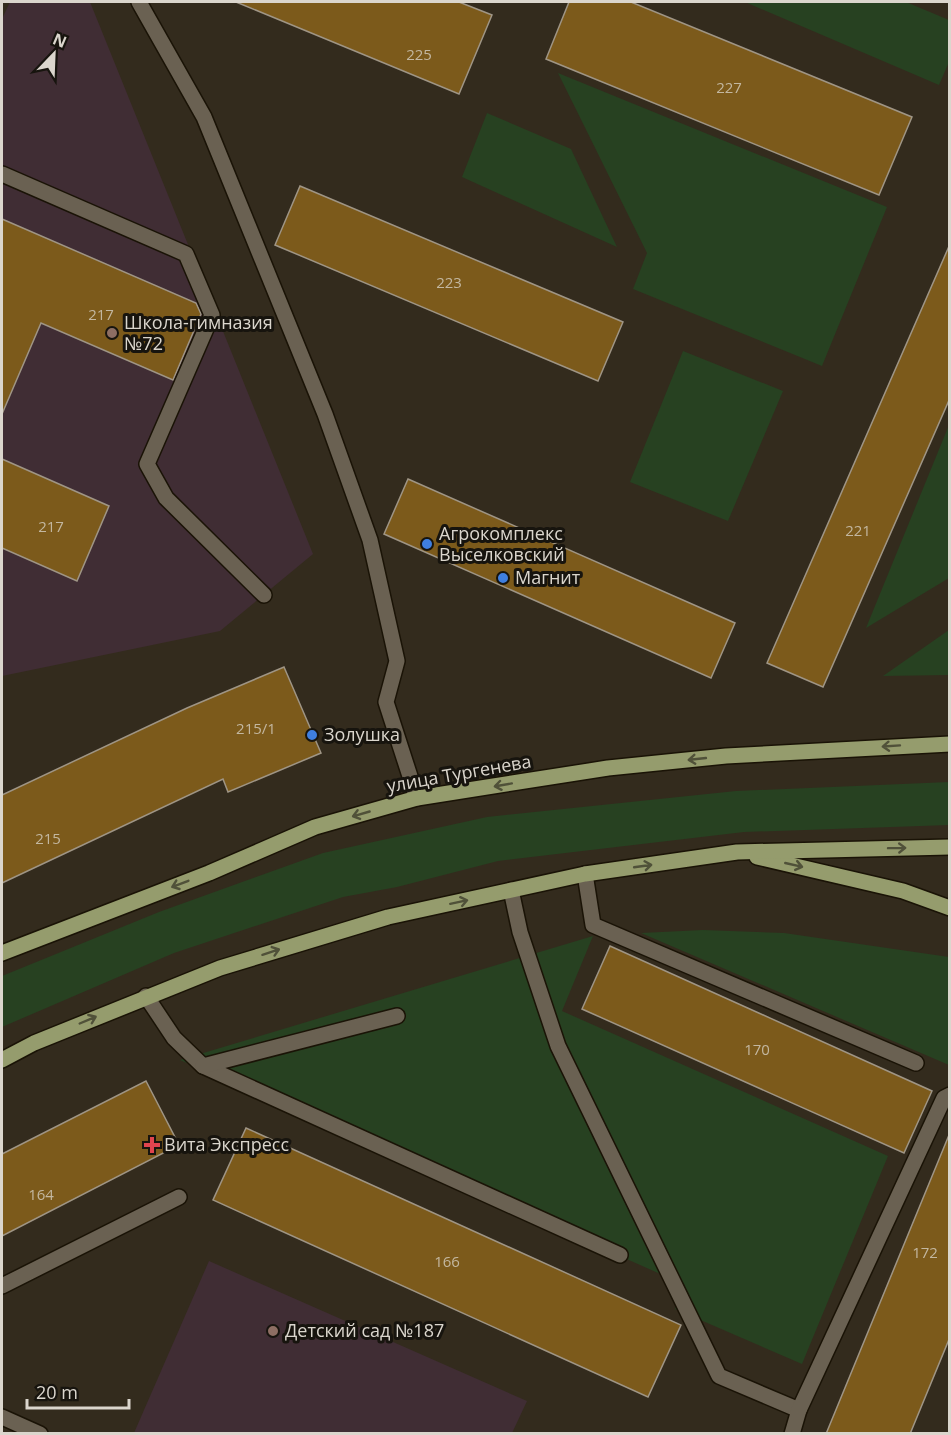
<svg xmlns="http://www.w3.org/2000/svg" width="951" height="1435" font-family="'Open Sans',sans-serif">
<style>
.education{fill:#402d34}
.green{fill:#274121}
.building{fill:#7c5a1b;stroke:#9f9585;stroke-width:1.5}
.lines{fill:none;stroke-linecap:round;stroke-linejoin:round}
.service-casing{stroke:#1a1306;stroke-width:18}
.primary-casing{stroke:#1a1306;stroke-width:18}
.service{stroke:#6a6152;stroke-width:15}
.primary{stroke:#959c6d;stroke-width:15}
.oneway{stroke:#505139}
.education-dot{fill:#8d6e63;stroke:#17140e;stroke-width:2}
.shop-dot{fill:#3f7fe0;stroke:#17140e;stroke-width:2}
.health-dot{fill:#e0444e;stroke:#17140e;stroke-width:2}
.labels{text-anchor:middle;stroke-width:6;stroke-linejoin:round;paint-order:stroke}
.number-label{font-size:15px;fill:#c3b7a0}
.poi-label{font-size:18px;fill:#dbd6cd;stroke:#17140e;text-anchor:start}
.street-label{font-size:18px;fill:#dbd6cd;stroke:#17140e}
</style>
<rect width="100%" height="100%" fill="#332b1d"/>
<g class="education">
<path d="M 10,2 L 90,2 L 313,554 L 220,631 L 2,676 L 2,19 Z"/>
<path d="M 209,1261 L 527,1401 L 512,1433 L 134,1433 Z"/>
</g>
<g class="green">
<path d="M 745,2 L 906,2 L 949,20 L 949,62 L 939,85 Z"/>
<path d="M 558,73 L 887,207 L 822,366 L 633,289 L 647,253 Z"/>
<path d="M 487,113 L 571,149 L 617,247 L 462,177 Z"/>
<path d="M 683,351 L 783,391 L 728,521 L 630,482 Z"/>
<path d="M 949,425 L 949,578 L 866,628 Z"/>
<path d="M 949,630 L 949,675 L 883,676 Z"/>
<path d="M 949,782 L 949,825 L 744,832 L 498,861 L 397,887 L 343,897 L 174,953 L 2,1027 L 2,976 L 159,912 L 323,853 L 487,817 L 736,791 Z"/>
<path d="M 703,930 L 784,933 L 949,957 L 949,1065 L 641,933 Z"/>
<path d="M 593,936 L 562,1011 L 888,1156 L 802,1364 L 675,1309 L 685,1285 L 180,1060 Z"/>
</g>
<g class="building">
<path d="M 236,2 L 459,2 L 492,15 L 459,94 Z"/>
<path d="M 569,2 L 631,2 L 912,117 L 879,195 L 546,59 Z"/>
<path d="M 300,186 L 623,322 L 598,381 L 275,245 Z"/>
<path d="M 2,219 L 196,303 L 201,314 L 173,380 L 41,323 L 2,414 Z"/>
<path d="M 950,244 L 950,398 L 823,687 L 767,663 Z"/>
<path d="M 2,459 L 109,506 L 77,581 L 2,548 Z"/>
<path d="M 408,479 L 735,623 L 711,678 L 384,534 Z"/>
<path d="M 284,667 L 321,753 L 228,792 L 223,779 L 2,883 L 2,795 L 187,708 Z"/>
<path d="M 610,946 L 932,1091 L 904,1153 L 582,1009 Z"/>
<path d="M 146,1081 L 179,1145 L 2,1236 L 2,1154 Z"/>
<path d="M 246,1128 L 681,1325 L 648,1397 L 213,1200 Z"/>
<path d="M 949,1135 L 950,1337 L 910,1434 L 826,1434 Z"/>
</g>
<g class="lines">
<g class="service-casing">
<g id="service">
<path d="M 139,2 L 204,117 L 325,414 L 370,540 L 397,661 L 386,702 L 417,798"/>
<path d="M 2,174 L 186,254 L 212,315 L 147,464 L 166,498 L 264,595"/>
<path d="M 585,874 L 593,925 L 916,1063"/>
<path d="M 511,890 L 520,932 L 558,1046 L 719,1376 L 799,1410"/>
<path d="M 146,996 L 174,1038 L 203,1066 L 620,1255"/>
<path d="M 203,1066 L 397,1016"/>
<path d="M 2,1286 L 179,1197"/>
<path d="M 2,1417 L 40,1434"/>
<path d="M 792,1434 L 799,1410 L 944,1098 L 950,1095"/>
</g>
</g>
<g class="primary-casing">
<g id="primary">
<path d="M 757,857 L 903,891 L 950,908"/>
<path d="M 2,953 L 209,873 L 315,827 L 417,798 L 608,768 L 726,756 L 950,744"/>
<path d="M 2,1060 L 34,1043 L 220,968 L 388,917 L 585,874 L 737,852 L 950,847"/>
</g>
</g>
<use href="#service" class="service"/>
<use href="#primary" class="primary"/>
</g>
<defs><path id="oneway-shaft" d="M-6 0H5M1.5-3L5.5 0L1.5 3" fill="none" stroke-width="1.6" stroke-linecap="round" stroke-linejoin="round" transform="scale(1.5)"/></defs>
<g class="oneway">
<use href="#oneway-shaft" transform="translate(891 746) rotate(176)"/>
<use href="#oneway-shaft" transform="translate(697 759) rotate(174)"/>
<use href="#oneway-shaft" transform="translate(503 785) rotate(170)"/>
<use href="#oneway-shaft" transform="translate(361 814) rotate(164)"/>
<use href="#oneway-shaft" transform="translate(897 848) rotate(-1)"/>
<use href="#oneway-shaft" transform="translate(794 865) rotate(13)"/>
<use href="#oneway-shaft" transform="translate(643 866) rotate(-8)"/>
<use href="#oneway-shaft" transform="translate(180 884) rotate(159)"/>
<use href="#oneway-shaft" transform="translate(459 902) rotate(-12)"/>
<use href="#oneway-shaft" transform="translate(271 952) rotate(-18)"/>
<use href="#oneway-shaft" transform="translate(88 1020) rotate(-23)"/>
</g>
<g class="education-dot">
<circle cx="112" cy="333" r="6"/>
<circle cx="273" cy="1331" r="6"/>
</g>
<g class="shop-dot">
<circle cx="427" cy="544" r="6"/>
<circle cx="503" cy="578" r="6"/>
<circle cx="312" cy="735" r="6"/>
</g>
<path class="health-dot" d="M149 1136h6v6h6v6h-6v6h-6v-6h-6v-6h6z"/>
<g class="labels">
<g class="number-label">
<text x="419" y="60">225</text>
<text x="729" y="93">227</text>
<text x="449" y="288">223</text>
<text x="101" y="320">217</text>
<text x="51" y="532">217</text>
<text x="858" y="536">221</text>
<text x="256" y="734">215/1</text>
<text x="48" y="844">215</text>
<text x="757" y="1055">170</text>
<text x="41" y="1200">164</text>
<text x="925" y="1258">172</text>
<text x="447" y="1267">166</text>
</g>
<g class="poi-label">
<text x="124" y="329">Школа-гимназия<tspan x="124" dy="21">№72</tspan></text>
<text x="439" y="540">Агрокомплекс<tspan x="439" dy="21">Выселковский</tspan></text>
<text x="515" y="584">Магнит</text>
<text x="324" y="741">Золушка</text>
<text x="164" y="1151">Вита Экспресс</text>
<text x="285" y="1337">Детский сад №187</text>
</g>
<g class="street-label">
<text transform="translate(459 774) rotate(-10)" y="6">улица Тургенева</text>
</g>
</g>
<rect width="951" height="1435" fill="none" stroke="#dbd6cd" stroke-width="6"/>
<g transform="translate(54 54) rotate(23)" stroke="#17140e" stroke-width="4.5" paint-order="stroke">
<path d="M0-4.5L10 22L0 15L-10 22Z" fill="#dbd6cd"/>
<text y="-9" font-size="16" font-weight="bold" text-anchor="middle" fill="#dbd6cd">N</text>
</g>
<path d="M27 1399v9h102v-9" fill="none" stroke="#dbd6cd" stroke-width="3"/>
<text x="36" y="1399" font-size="18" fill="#dbd6cd" stroke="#17140e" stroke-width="4.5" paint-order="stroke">20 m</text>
</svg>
